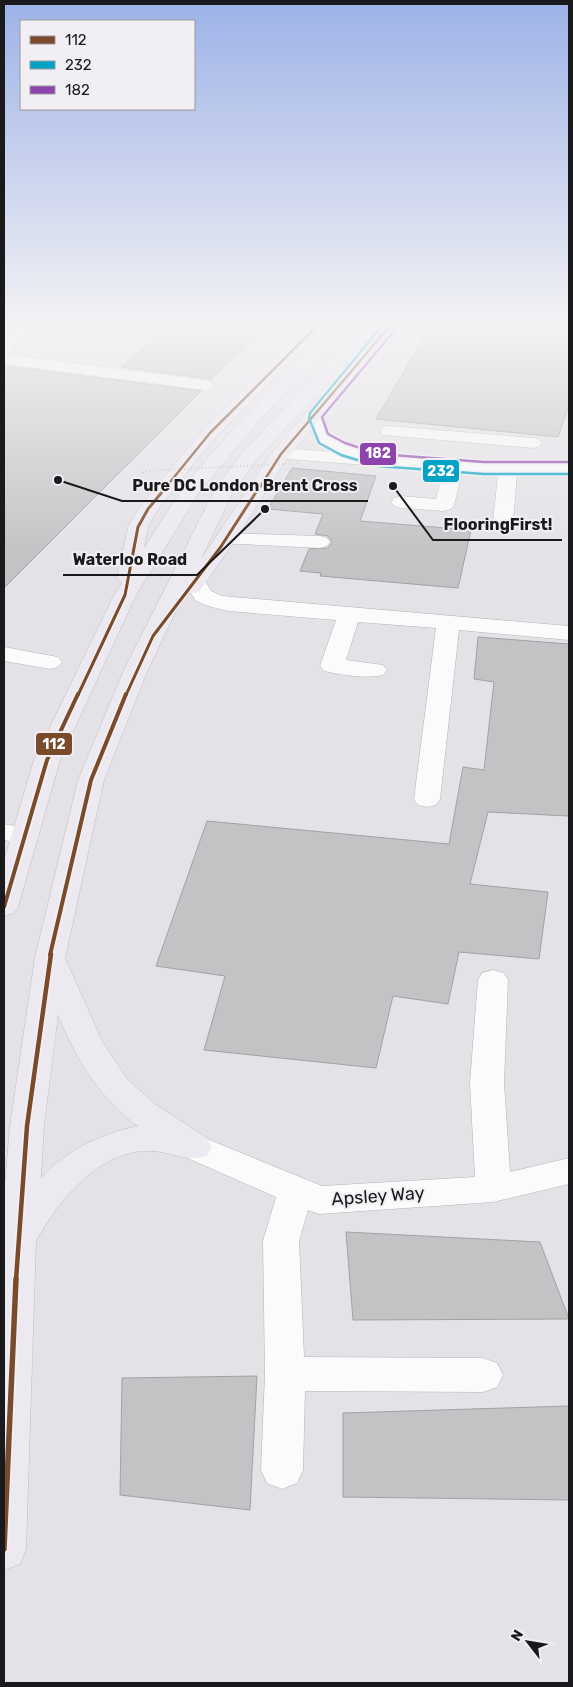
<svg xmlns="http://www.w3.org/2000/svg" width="573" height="1687" font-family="Rubik,sans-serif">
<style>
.building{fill:#c3c2c4;stroke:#a2a1a3}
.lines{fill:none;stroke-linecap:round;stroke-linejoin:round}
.minor-casing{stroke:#b5b3b6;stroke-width:1}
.highway-casing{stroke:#bfbec0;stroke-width:1}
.path{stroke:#c1c0c2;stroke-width:2;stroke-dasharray:1 2.5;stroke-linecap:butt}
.minor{fill:#fbfbfb;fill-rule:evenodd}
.highway{fill:#ede9f1;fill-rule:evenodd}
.path-bridge{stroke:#c1c0c2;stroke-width:2;stroke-dasharray:1 2.5;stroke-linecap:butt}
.bus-1-far4-casing{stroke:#f2eff4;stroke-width:5}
.bus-1-far3-casing{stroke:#f2eff4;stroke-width:6}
.bus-1-far2-casing{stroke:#f2eff4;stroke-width:8}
.bus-1-far1-casing{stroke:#f2eff4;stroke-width:8}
.bus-1-casing{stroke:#f2eff4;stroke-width:9}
.bus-2-casing{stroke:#f2eff4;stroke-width:5}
.bus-3-casing{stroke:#f2eff4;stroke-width:5}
.bus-1-far4{stroke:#7a4b2a;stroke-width:2.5}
.bus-1-far3{stroke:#7a4b2a;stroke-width:3}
.bus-1-far2{stroke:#7a4b2a;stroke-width:4}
.bus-1-far1{stroke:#7a4b2a;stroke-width:4.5}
.bus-1{stroke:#7a4b2a;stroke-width:5.5}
.bus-2{stroke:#01a2c5;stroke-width:2.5}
.bus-3{stroke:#8e44ad;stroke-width:2.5}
.labels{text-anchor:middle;stroke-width:4;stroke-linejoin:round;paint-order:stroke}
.near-street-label{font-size:18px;fill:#1a191b;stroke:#f2eff4}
.leader{fill:none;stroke:#1a191b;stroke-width:2}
.callout-dot{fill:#1a191b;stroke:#f2eff4;stroke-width:2}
.callout-label{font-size:16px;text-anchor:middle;font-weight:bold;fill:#1a191b;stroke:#f2eff4;stroke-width:4;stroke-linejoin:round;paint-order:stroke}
.line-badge{stroke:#f2eff4;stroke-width:2}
.badge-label{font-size:14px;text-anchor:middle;font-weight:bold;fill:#fff}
</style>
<rect width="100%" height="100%" fill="#e4e2e6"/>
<g class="building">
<path d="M 176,321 L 273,321 L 211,379 L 121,367 Z"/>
<path d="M 434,321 L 569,321 L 569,405 L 558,437 L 376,419 Z"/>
<path d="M 4,366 L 201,391 L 4,588 Z"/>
<path d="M 292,468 L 376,476 L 360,521 L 471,530 L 458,588 L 320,576 L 321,573 L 300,571 L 309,549 L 328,548 L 332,542 L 328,536 L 315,534 L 323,514 L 268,509 Z"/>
<path d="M 478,637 L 569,644 L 569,816 L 488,812 L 470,884 L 548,892 L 539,959 L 459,952 L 448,1004 L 393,996 L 376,1068 L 204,1050 L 225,976 L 156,966 L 207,821 L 449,844 L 463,767 L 484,770 L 494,682 L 474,679 Z"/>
<path d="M 346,1232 L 540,1242 L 569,1319 L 353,1320 Z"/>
<path d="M 257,1376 L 250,1510 L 120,1495 L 122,1378 Z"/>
<path d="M 569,1406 L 569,1500 L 343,1497 L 343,1413 Z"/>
</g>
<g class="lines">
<g class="minor-casing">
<g id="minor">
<path d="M 20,321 L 36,321 L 10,352 L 4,354 L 4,339 Z"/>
<path d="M 4,354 L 205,380 L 211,381 L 213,385 L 211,389 L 205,390 L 4,364 Z"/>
<path d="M 315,411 L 321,412 L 331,435 L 362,449 L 363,454 L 484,462 L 569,462 L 569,474 L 517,474 L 513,522 L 510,526 L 503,528 L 496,526 L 493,522 L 498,474 L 462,472 L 454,505 L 451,509 L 444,511 L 401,508 L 394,506 L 391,502 L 394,498 L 401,496 L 436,499 L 443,471 L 274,458 L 272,454 L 274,450 L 281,448 L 335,452 C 313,440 314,439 306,416 L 309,412 Z"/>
<path d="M 389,426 L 533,438 L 539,439 L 542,443 L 539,447 L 533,448 L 383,435 L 380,431 L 383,427 Z"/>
<path d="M 226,533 L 320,536 L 327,538 L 330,542 L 327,546 L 320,548 L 219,543 L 216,539 L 219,535 Z"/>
<path d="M 195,576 L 203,577 L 211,591 L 222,596 L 569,626 L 569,640 L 459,630 L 440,799 L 436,805 L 427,807 L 418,805 L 414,799 L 436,628 L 358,622 L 346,660 L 383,665 L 387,670 L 383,675 C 366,679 341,675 324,671 L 320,666 L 336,620 L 228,611 L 208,606 L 196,601 L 184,582 L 187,577 Z"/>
<path d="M 4,647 L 58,657 L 62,662 L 58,667 L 50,669 L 4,661 Z"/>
<path d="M 4,824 L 35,830 L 39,836 L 35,842 L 25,844 L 4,840 Z"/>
<path d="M 493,970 L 504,973 L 508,980 L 504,1083 L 510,1172 L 569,1158 L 569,1184 L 493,1202 L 319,1214 L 308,1210 L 299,1241 L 304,1357 L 483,1358 L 497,1363 L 503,1375 L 497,1387 L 483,1392 L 305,1391 L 303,1470 L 297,1483 L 282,1489 L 267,1483 L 261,1470 L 265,1374 L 263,1241 L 276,1197 L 183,1156 L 178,1147 L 183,1138 L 195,1134 L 322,1186 L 475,1177 L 470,1083 L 478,980 L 482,973 Z"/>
</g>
</g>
<g class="highway-casing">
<g id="highway">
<path d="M 338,321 L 354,321 L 261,419 L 200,491 L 136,595 L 60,760 L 18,907 L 14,913 L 4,916 L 4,860 L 34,760 L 114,595 L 122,583 L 117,578 L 128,527 L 141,505 L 204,429 L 291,342 L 303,342 L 305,345 L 303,348 L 216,437 L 195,462 L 157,511 L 148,527 L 144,548 L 185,484 L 249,411 Z"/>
<path d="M 366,321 L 382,321 L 256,461 L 233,492 L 201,559 L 274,450 L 386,321 L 402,321 L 288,457 L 230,548 L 199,592 L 191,593 L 185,592 L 147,672 L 104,780 L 65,958 L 102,1041 L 127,1079 L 155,1104 L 207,1138 L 212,1147 L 207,1156 C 186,1162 172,1152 152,1151 C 100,1148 58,1201 36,1241 L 26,1549 L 20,1564 L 4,1570 L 4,1195 L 10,1126 L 35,957 L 78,780 L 123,672 L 214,491 L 242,453 ZM 58,1015 C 76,1058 99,1098 138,1126 C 101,1134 66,1150 41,1178 L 44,1126 Z"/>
</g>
</g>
<path class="path" d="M 141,483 L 135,482 L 143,473"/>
<use href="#minor" class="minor"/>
<use href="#highway" class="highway"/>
<path class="path-bridge" d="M 143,473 L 145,471 L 303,463"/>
<g class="bus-1-far4-casing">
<g id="bus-1-far4">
<path d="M 166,487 L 210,433 L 322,321"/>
<path d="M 260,487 L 281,454 L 394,321"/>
</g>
</g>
<g class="bus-1-far3-casing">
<g id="bus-1-far3">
<path d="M 78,695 L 125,595 L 138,527 L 148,509 L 167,486"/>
<path d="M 126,695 L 153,636 L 220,548 L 260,486"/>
</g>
</g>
<g class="bus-1-far2-casing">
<g id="bus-1-far2">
<path d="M 4,907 L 47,760 L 78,694"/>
<path d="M 50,955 L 91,780 L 126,694"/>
</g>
</g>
<g class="bus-1-far1-casing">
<path id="bus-1-far1" d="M 16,1280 L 27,1126 L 51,954"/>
</g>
<g class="bus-1-casing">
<path id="bus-1" d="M 4,1549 L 16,1279"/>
</g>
<g class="bus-2-casing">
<path id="bus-2" d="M 386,321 L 310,413 L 309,418 L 319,443 L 341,455 L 377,466 L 484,474 L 569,474"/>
</g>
<g class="bus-3-casing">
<path id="bus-3" d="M 399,325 L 322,417 L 328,434 L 345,443 L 379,454 L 484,462 L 569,462"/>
</g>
<use href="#bus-1-far4" class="bus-1-far4"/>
<use href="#bus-1-far3" class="bus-1-far3"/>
<use href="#bus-1-far2" class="bus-1-far2"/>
<use href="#bus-1-far1" class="bus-1-far1"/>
<use href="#bus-1" class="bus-1"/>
<use href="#bus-2" class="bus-2"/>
<use href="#bus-3" class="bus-3"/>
</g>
<linearGradient id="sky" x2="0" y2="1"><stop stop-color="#9db2e7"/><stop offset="0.58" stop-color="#f3f2f4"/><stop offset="1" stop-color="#f3f2f4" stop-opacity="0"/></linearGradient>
<rect width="573" height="557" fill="url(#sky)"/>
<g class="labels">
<g class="near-street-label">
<text transform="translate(378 1196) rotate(-4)" y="6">Apsley Way</text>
</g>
</g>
<path class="leader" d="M58 480L122 501H368M393 486L433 540H562M265 509L197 575H63"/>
<g class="callout-dot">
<circle cx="58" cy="480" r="5"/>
<circle cx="393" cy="486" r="5"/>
<circle cx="265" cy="509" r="5"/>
</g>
<g class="callout-label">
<text x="245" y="491">Pure DC London Brent Cross</text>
<text x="498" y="530">FlooringFirst!</text>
<text x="130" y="565">Waterloo Road</text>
</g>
<g class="line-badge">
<rect x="359" y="442" width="38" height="24" rx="5" fill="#8e44ad"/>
<rect x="422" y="459" width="38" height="24" rx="5" fill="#01a2c5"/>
<rect x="35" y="732" width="38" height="24" rx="5" fill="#7a4b2a"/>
</g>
<g class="badge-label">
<text x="378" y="458">182</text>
<text x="441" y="476">232</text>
<text x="54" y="749">112</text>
</g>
<rect width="573" height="1687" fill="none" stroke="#1a191b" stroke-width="10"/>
<rect x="20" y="20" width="175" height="90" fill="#f2eff4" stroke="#9c999d"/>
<rect x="30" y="36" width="25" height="8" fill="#7a4b2a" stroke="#9c999d"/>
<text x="65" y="45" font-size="15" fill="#1a191b">112</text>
<rect x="30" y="61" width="25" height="8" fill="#01a2c5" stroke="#9c999d"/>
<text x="65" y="70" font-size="15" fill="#1a191b">232</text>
<rect x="30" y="86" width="25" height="8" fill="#8e44ad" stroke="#9c999d"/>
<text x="65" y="95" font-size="15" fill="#1a191b">182</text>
<g transform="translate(528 1642) rotate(301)" stroke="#f2eff4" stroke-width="4" paint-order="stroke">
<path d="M0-4L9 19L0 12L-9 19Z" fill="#1a191b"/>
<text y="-8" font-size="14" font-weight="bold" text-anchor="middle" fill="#1a191b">N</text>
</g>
</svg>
